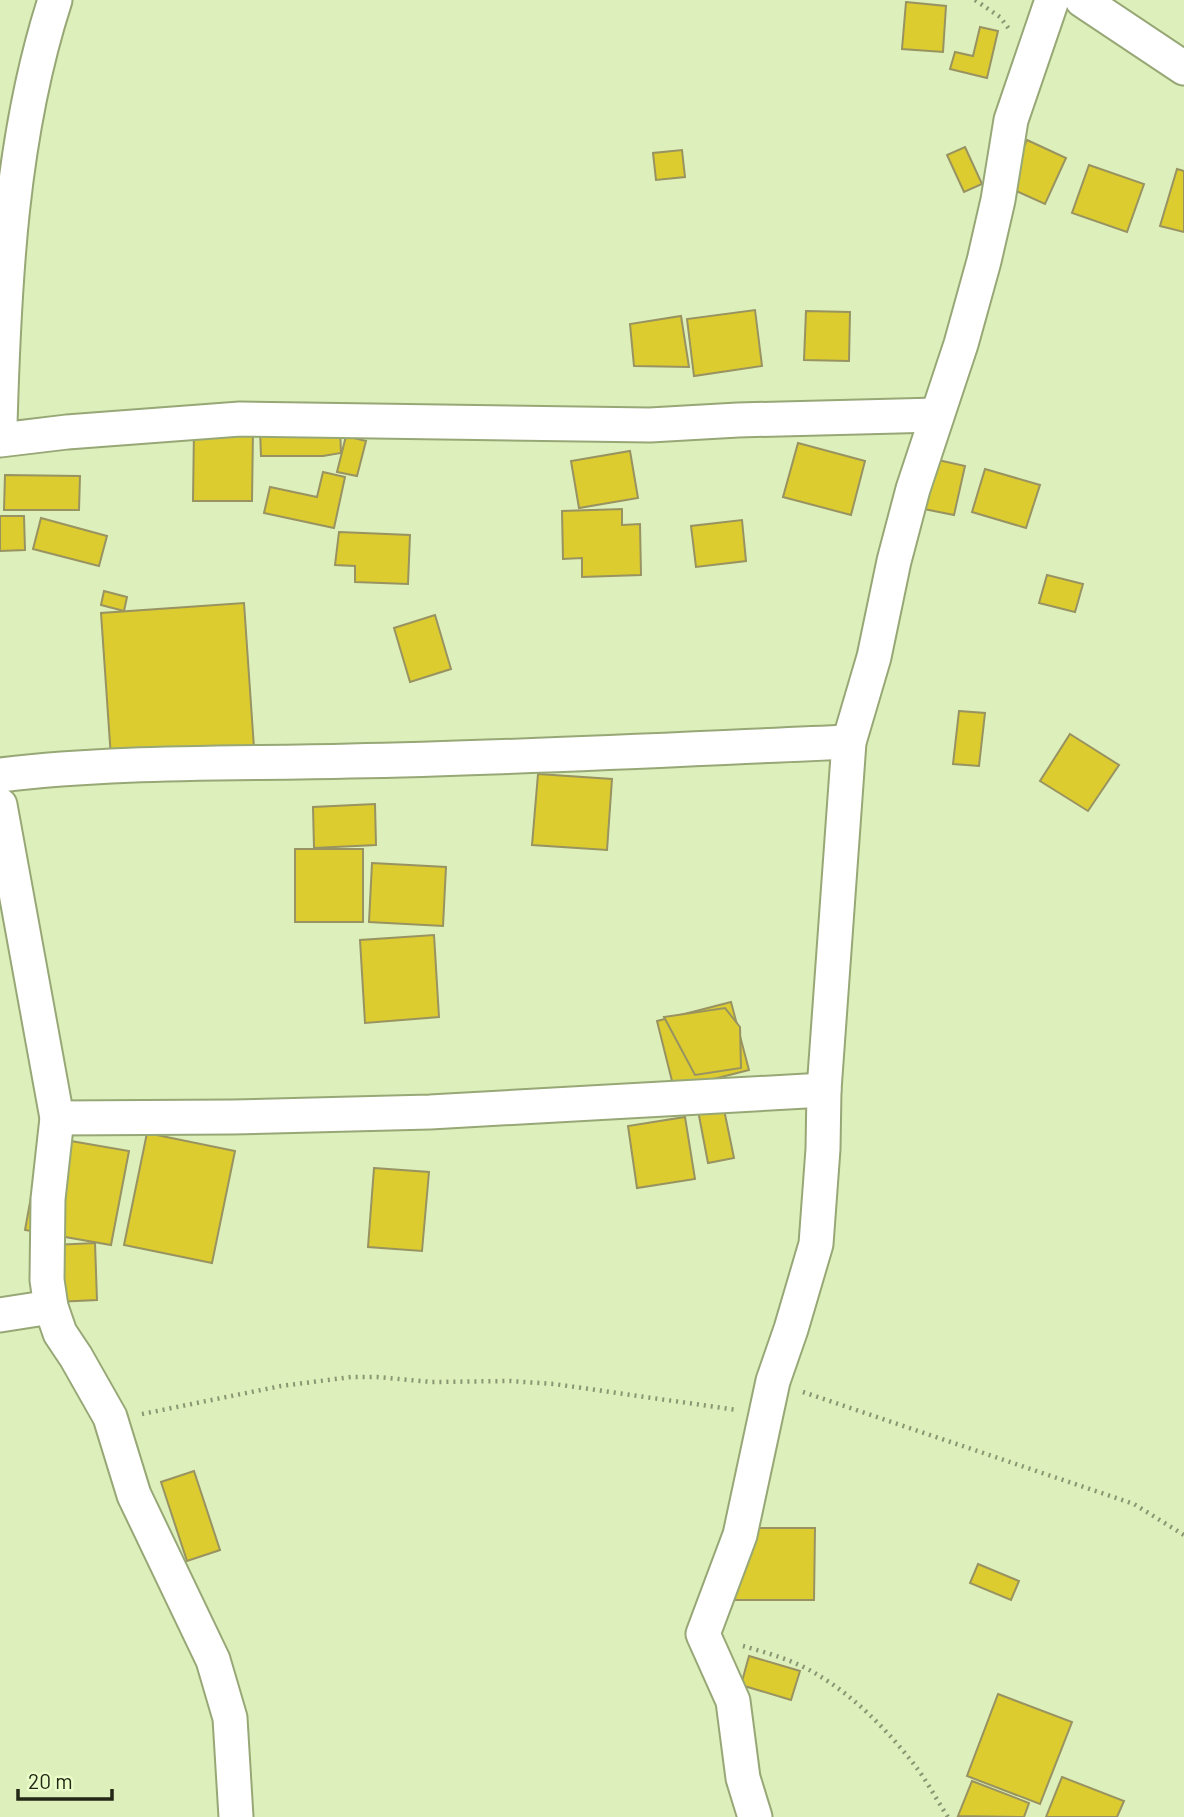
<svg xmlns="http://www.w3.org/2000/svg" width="1184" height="1817" font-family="Barlow,sans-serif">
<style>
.building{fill:#dccc2f;stroke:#989360;stroke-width:2}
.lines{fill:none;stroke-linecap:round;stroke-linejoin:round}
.street-casing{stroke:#97a776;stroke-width:37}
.path{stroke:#899671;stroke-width:4.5;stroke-dasharray:2 5;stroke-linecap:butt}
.street{stroke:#fff;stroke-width:33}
</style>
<rect width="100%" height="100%" fill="#ddefbb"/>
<g class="building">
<path d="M 906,2 L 946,6 L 943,52 L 902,49 Z"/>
<path d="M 980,27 L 998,31 L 987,78 L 950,69 L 955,52 L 973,56 Z"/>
<path d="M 1027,140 L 1066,158 L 1045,204 L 1005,186 Z"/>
<path d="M 965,147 L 982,184 L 964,192 L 947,155 Z"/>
<path d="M 682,150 L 685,177 L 656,180 L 653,153 Z"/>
<path d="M 1089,165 L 1144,184 L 1127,232 L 1072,213 Z"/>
<path d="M 1177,169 L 1184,171 L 1184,232 L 1160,226 Z"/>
<path d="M 755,310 L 762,366 L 694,376 L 687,319 Z"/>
<path d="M 806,311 L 850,312 L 849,361 L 804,360 Z"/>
<path d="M 681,316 L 689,367 L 634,366 L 630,324 Z"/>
<path d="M 340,427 L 341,453 L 323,456 L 261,456 L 260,430 Z"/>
<path d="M 194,429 L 253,430 L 252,501 L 193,501 Z"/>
<path d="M 346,436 L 366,441 L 357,476 L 337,472 Z"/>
<path d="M 798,443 L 865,461 L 851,515 L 783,497 Z"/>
<path d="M 630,451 L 638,498 L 579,508 L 571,461 Z"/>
<path d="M 920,456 L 965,466 L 954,515 L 909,506 Z"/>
<path d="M 985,469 L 1040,485 L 1026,528 L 972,512 Z"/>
<path d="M 323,472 L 345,477 L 334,528 L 264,513 L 270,487 L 317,497 Z"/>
<path d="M 5,475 L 80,476 L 79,510 L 4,510 Z"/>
<path d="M 622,509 L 622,525 L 640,524 L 641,575 L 582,577 L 582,558 L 563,559 L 562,511 Z"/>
<path d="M 0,516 L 24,516 L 25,550 L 0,551 Z"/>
<path d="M 41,518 L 107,536 L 99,566 L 33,549 Z"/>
<path d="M 742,520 L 746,561 L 696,567 L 691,526 Z"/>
<path d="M 339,532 L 410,535 L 408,584 L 355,582 L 355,566 L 335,565 Z"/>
<path d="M 1047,575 L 1083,584 L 1075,612 L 1039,603 Z"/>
<path d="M 104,591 L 127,597 L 124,611 L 101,605 Z"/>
<path d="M 244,603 L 254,748 L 111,758 L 101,613 Z"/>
<path d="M 435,615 L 451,669 L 410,682 L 394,628 Z"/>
<path d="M 959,711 L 985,713 L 979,766 L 953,764 Z"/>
<path d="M 1070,734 L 1119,765 L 1088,811 L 1040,781 Z"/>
<path d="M 538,774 L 612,779 L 607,850 L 532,845 Z"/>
<path d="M 375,804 L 376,845 L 314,848 L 313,807 Z"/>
<rect x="295" y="849" width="68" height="73"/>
<path d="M 372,863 L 446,867 L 443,926 L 369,922 Z"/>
<path d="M 434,935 L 439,1017 L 365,1023 L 360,940 Z"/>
<path d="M 731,1002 L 749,1070 L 674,1089 L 657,1021 Z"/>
<path d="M 725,1008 L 740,1027 L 741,1068 L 695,1075 L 664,1017 Z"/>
<path d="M 721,1095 L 734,1158 L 708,1163 L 696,1100 Z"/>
<path d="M 685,1117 L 695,1179 L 637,1188 L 628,1126 Z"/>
<path d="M 147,1133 L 235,1151 L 212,1263 L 124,1245 Z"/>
<path d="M 42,1136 L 129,1151 L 111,1245 L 25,1230 Z"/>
<path d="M 374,1168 L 429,1172 L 422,1251 L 368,1247 Z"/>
<path d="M 95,1243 L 97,1300 L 34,1303 L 32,1246 Z"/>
<path d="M 194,1471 L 220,1550 L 187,1561 L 161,1482 Z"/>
<path d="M 724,1528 L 815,1528 L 814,1600 L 723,1600 Z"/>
<path d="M 978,1564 L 1019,1581 L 1011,1600 L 970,1583 Z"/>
<path d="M 749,1656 L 800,1671 L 791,1700 L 741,1685 Z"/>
<path d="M 998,1694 L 1072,1722 L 1040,1804 L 967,1776 Z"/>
<path d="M 1062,1777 L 1124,1801 L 1117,1817 L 1046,1817 Z"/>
<path d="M 972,1781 L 1029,1803 L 1024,1817 L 958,1816 Z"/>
</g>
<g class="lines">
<g class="street-casing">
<g id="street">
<path d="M 1082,0 L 1184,68"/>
<path d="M 0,425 C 4,283 11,136 55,0"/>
<path d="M 0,440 L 67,432 L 240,419 L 650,425 L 738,420 L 937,415"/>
<path d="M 0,775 C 116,761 234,764 350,761 C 517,758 683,749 849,742"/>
<path d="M 0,805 L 57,1118 L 48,1199 L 47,1280 L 51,1307 L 60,1333 L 76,1357 L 110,1417 L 134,1495 L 213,1660 L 230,1718 L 236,1817"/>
<path d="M 57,1118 L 233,1117 L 430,1112 L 824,1090"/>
<path d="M 0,1315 L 51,1307"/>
<path d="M 755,1817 L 743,1778 L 733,1701 L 703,1634 L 740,1535 L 773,1381 L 791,1329 L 816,1244 L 823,1149 L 824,1090 L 849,742 L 874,657 L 894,561 L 913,489 L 961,344 L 984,261 L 998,200 L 1011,120 L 1052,0"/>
</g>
</g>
<g class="path">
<path d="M 975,0 L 1000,17 L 1009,29"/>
<path d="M 803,1392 L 1134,1504 L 1184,1535"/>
<path d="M 142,1414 L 281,1386 L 351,1377 L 377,1377 L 432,1382 L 510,1381 L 554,1384 L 737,1410"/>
<path d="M 743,1646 C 768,1653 796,1661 818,1675 C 855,1697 886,1729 913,1763 C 926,1779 936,1799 948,1817"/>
</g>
<use href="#street" class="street"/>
</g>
<path d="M18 1789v10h94v-10" fill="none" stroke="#222815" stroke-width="3.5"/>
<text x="28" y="1789" font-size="21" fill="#222815" stroke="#eafcc8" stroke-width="5" paint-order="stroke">20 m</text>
</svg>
